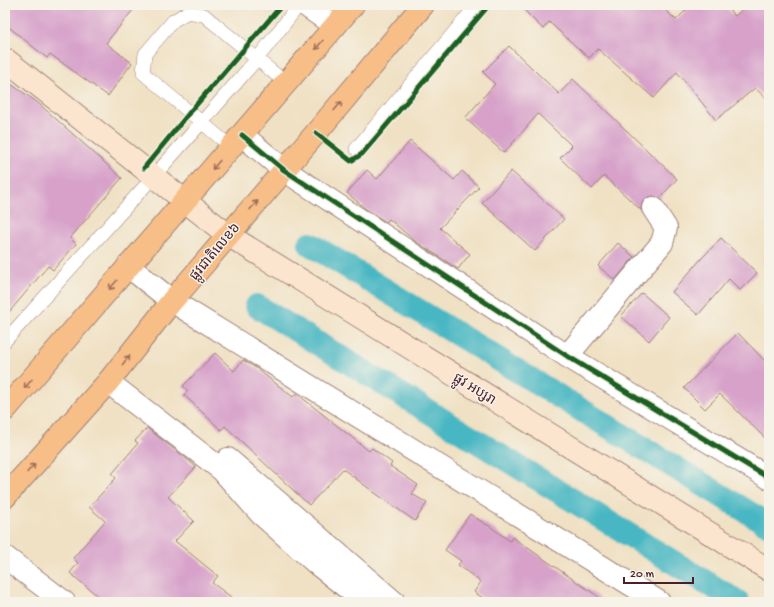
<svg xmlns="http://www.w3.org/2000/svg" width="774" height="607" font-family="'Gochi Hand','Noto Sans Khmer',sans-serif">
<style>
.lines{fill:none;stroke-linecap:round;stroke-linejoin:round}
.canal{stroke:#49b7c3;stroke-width:24}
.building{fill:#d7a1ca}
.lane-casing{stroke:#9d8078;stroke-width:14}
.street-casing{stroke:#9d8078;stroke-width:24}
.secondary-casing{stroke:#9d8078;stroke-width:24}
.primary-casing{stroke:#9d8078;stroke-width:24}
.lane{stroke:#fff;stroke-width:13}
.street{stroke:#fff;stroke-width:22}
.secondary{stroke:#fce5cf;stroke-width:22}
.primary{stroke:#f7be88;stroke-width:22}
.cycleway-casing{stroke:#f7f3e8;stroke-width:8}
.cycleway{stroke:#1b5e20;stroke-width:5}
.oneway{stroke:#a06e5a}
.labels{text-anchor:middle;stroke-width:3;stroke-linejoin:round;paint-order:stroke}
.street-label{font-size:14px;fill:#4a1f2b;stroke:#f7f3e8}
</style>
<rect width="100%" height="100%" fill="#f7f3e8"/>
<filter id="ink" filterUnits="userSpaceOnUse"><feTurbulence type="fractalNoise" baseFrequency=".025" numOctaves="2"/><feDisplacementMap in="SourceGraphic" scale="8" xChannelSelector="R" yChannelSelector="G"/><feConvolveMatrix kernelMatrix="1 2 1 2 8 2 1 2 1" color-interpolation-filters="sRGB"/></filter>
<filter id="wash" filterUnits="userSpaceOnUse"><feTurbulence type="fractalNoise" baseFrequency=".012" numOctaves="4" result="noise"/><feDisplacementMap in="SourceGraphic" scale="16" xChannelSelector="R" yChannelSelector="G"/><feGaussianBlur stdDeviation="0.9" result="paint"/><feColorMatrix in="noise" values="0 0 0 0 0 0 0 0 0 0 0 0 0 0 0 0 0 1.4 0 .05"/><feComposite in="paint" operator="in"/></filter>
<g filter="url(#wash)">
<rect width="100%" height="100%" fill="#f0e1c4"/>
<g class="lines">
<g class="canal">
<path d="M 310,244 L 769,525"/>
<path d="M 257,306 L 738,602"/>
</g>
</g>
<g id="blocks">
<g class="building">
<path d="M 5,5 L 137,5 L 106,43 L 132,63 L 108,96 L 50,54 L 47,58 L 5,24 Z"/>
<path d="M 519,5 L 660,5 L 676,20 L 691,5 L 724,5 L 735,16 L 747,5 L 762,5 L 769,12 L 769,101 L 755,88 L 716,120 L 677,72 L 654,98 L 598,49 L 589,58 L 549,22 L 543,29 Z"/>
<path d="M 509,46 L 559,94 L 573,79 L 677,179 L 660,198 L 653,196 L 646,198 L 642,203 L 641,210 L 604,176 L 592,189 L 560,158 L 572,146 L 538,114 L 504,153 L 465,118 L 495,84 L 483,72 Z"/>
<path d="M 5,80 L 37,102 L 122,178 L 70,238 L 76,244 L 53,270 L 48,266 L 5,317 Z"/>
<path d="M 410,141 L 454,180 L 462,171 L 479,187 L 440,228 L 470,254 L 458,269 L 415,241 L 389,219 L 386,222 L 366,209 L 347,193 L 367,170 L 377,179 Z"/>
<path d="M 511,171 L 564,219 L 535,251 L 482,203 Z"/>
<path d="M 721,238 L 757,273 L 740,290 L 729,279 L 698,315 L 672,292 L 702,258 Z"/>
<path d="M 618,243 L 634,257 L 615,280 L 598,266 Z"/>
<path d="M 642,293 L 669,317 L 649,341 L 621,316 Z"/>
<path d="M 738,333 L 769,365 L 769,442 L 720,394 L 705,409 L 684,388 Z"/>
<path d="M 215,353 L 234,371 L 243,360 L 256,368 L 293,397 L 296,393 L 369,451 L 372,448 L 392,463 L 390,466 L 418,485 L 412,494 L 427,503 L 415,521 L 375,493 L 343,469 L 309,505 L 225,426 L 221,430 L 184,395 L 188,391 L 183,386 Z"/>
<path d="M 147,428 L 187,459 L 196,467 L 168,497 L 194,521 L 175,541 L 218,576 L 212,583 L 238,602 L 105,602 L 70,573 L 78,563 L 73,558 L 105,521 L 89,507 L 116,478 L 112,474 L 138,443 L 135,441 Z"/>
<path d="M 470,514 L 487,525 L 488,525 L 510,541 L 512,537 L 606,602 L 489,602 L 474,592 L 481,582 L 458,565 L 461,561 L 445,550 Z"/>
</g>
</g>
</g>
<g filter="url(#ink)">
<use href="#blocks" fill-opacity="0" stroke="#9d8078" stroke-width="1"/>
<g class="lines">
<g class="lane-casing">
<g id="lane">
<path d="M 231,147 L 143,73 L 145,54 L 173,21 L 188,12 L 204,15 L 286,83"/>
<path d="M 356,149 L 477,5"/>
<path d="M 5,341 L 154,176 L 202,122 L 257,59 L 299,5"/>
</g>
</g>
<g class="street-casing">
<g id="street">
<path d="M 305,5 L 335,26"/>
<path d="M 242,135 L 284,170 L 567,356 L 769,478"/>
<path d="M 128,266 L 172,301 L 659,602"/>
<path d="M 567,356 L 662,243 L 666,228 L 653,208"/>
<path d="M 108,382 L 222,470 L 260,513 L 317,564 L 365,602"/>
<path d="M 228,459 L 394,602"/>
<path d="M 5,557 L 64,602"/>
</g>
</g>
<g class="secondary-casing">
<path id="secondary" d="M 5,59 L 228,235 L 769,570"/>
</g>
<g class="primary-casing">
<g id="primary">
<path d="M 5,410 L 353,5"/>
<path d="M 5,497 L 108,382 L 172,301 L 316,133 L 423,5"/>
</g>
</g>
<use href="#lane" class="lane"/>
<use href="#street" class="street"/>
<use href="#secondary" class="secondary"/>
<use href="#primary" class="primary"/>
<g class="cycleway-casing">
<g id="cycleway">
<path d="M 316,133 L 351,161 L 362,154 L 489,5"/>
<path d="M 242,135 L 284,170 L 567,356 L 769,478"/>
<path d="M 144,168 L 190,112 L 282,5"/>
</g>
</g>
<use href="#cycleway" class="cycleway"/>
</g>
<defs><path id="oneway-shaft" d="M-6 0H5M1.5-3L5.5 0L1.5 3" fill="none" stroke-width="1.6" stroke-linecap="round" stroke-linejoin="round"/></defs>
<g class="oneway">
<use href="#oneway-shaft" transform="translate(319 45) rotate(131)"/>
<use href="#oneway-shaft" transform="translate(338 106) rotate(-50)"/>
<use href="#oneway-shaft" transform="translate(216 165) rotate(130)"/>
<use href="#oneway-shaft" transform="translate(254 205) rotate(-49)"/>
<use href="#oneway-shaft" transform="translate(113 285) rotate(131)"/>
<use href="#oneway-shaft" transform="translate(126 360) rotate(-52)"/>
<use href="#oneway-shaft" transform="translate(28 384) rotate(131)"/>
<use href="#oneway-shaft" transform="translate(31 468) rotate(-48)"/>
</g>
</g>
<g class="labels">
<g class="street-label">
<text transform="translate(214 251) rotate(-50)" y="5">ផ្លូវជាតិលេខ៦</text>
<text transform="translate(475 388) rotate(32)" y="5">ផ្លូវ អប្សរា</text>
</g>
</g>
<rect width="774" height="607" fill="none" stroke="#f7f3e8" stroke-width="20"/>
<path d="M624 577v6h69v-6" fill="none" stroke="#4a1f2b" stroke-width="2"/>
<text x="630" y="577" font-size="12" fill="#4a1f2b" stroke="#f7f3e8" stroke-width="3" paint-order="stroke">20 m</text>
</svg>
